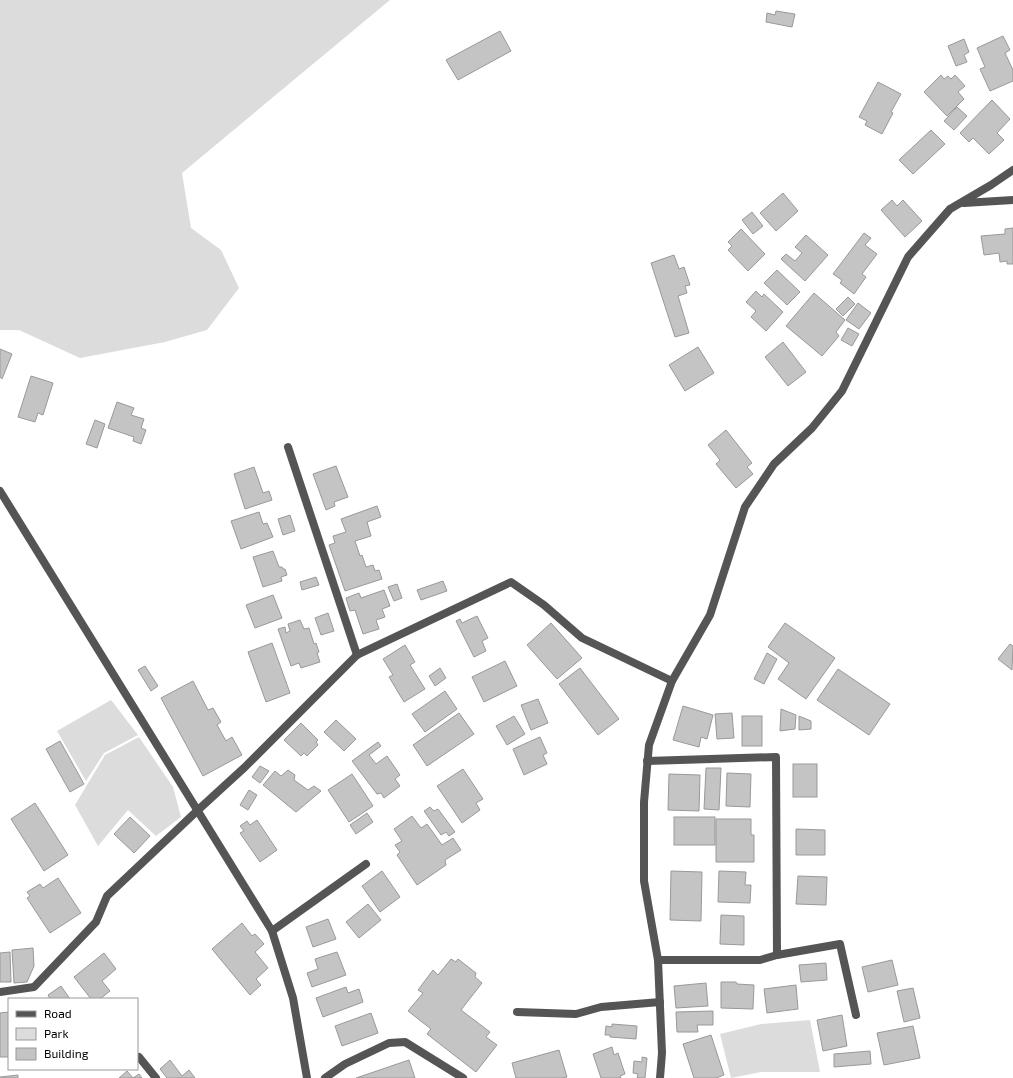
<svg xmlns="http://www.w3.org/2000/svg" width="1013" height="1078" font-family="'Exo 2',sans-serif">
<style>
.green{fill:#dcdcdc}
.building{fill:#c4c4c4;stroke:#999}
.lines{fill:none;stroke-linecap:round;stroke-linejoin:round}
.service{stroke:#555;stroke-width:8}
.minor{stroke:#555;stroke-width:8}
.tertiary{stroke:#555;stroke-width:8}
</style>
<rect width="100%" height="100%" fill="#fff"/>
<g class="green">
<path d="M 0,0 L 390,0 L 182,173 L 191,228 L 221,250 L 239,288 L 207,330 L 165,342 L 80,358 L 19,330 L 0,330 Z"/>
<path d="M 111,700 L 138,735 L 104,753 L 86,781 L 57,731 Z"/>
<path d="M 139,737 L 173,787 L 181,817 L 156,836 L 128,810 L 98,846 L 75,805 L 105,755 Z"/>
<path d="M 810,1020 L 820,1072 L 761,1072 L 731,1078 L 720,1034 L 761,1024 Z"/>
</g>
<g class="building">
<path d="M 776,11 L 795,14 L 792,27 L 766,22 L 767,13 L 775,15 Z"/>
<path d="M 500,31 L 511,51 L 458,80 L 446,60 Z"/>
<path d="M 1003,36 L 1010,50 L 1005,53 L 1013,70 L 1013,81 L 990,91 L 980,69 L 985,67 L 977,48 Z"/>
<path d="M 964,39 L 969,52 L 964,55 L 967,62 L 956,66 L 948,46 Z"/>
<path d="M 941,75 L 944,79 L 948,76 L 951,79 L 955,75 L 965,86 L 958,92 L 964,99 L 947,116 L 924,92 Z"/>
<path d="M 878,82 L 901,94 L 891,112 L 893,113 L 882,134 L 865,125 L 867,121 L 859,117 Z"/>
<path d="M 992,100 L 1010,119 L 997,133 L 1004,140 L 989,154 L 973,138 L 969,142 L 960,133 Z"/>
<path d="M 957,107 L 967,116 L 954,130 L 944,121 Z"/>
<path d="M 931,130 L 945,144 L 913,174 L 899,160 Z"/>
<path d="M 783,193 L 798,211 L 776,231 L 760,213 Z"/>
<path d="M 892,200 L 897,206 L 903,200 L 922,221 L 905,237 L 881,210 Z"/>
<path d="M 752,212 L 763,226 L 753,234 L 742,220 Z"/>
<path d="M 1013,228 L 1013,264 L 1007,264 L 1007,261 L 1000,262 L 999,253 L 984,255 L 981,236 L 1005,234 L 1005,229 Z"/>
<path d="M 741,229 L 765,254 L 748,271 L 728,250 L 732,246 L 728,242 Z"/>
<path d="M 864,233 L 871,238 L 865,245 L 877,254 L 862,274 L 866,277 L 854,294 L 840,283 L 842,280 L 833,274 Z"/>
<path d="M 806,235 L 828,255 L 805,281 L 781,259 L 786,254 L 795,261 L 802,253 L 795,247 Z"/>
<path d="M 674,255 L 679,269 L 684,267 L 690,285 L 685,286 L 687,293 L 678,296 L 689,333 L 675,337 L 651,263 Z"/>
<path d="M 777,270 L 800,292 L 787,305 L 764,283 Z"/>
<path d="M 756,291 L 762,297 L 764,294 L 783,312 L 766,331 L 751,317 L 756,311 L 746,302 Z"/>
<path d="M 814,293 L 845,320 L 836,332 L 839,336 L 822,356 L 786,326 Z"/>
<path d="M 848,297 L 855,304 L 843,316 L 836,309 Z"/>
<path d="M 858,303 L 871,313 L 859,329 L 846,320 Z"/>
<path d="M 848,328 L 859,334 L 852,346 L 841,340 Z"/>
<path d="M 783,342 L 806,372 L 788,386 L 765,357 Z"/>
<path d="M 698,347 L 714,373 L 685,391 L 669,365 Z"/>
<path d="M 0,349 L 12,354 L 2,379 L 0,377 Z"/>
<path d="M 31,376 L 53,383 L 43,415 L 38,413 L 35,422 L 18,417 Z"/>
<path d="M 117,402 L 134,408 L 131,415 L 144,419 L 141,428 L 146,430 L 141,444 L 133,441 L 134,437 L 108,428 Z"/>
<path d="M 95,420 L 105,424 L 97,448 L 86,444 Z"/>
<path d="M 726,430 L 752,463 L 747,467 L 753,474 L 736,488 L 716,464 L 720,460 L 708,445 Z"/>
<path d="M 336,466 L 348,497 L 334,502 L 335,506 L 326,510 L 313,474 Z"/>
<path d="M 254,467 L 263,493 L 269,491 L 272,500 L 245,509 L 234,474 Z"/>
<path d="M 377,506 L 381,517 L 367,522 L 371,536 L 355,541 L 360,556 L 362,555 L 366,567 L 373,565 L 375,571 L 379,570 L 382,579 L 345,591 L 329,545 L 335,543 L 333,536 L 346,532 L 341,519 Z"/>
<path d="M 259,512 L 263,524 L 267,523 L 273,537 L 241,549 L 231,521 Z"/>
<path d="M 290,515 L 295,531 L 283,535 L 278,519 Z"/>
<path d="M 273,551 L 279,567 L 282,567 L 283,569 L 285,569 L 287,575 L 281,577 L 282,581 L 263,587 L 253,557 Z"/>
<path d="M 316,577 L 319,585 L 302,590 L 300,582 Z"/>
<path d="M 443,581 L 447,591 L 421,600 L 417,590 Z"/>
<path d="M 397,584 L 402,598 L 394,601 L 388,587 Z"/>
<path d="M 384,590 L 390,606 L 382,609 L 385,617 L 376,620 L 379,629 L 363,634 L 355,610 L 350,611 L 346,598 L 359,593 L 361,598 Z"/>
<path d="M 273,595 L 282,618 L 255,628 L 246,605 Z"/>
<path d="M 328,613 L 334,631 L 321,635 L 315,618 Z"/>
<path d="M 477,616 L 488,638 L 482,641 L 486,651 L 474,657 L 456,621 L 460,619 L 462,623 Z"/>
<path d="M 300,620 L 304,629 L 309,628 L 314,644 L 316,643 L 319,652 L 317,653 L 320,662 L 301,668 L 299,663 L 291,666 L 278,629 L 285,627 L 286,633 L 290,631 L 288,624 Z"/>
<path d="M 551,623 L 582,658 L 557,679 L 527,645 Z"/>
<path d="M 785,623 L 835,658 L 806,699 L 778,679 L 789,663 L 768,647 Z"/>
<path d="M 272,643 L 290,693 L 266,702 L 248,652 Z"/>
<path d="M 1010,644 L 1013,646 L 1012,670 L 998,659 Z"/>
<path d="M 405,645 L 415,662 L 410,665 L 425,689 L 404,702 L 389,677 L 393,675 L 383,659 Z"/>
<path d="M 767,653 L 777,659 L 764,684 L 754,679 Z"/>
<path d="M 505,661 L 517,686 L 484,702 L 472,677 Z"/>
<path d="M 145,666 L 158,686 L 151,691 L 138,670 Z"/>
<path d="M 440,668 L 446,678 L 435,686 L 429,676 Z"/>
<path d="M 580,668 L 619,719 L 598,735 L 559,684 Z"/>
<path d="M 838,669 L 890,704 L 869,735 L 817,700 Z"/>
<path d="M 193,681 L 208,710 L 213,708 L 221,722 L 217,725 L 226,741 L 232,737 L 242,755 L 203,776 L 161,698 Z"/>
<path d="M 445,691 L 457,709 L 425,732 L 412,714 Z"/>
<path d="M 538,699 L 548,723 L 531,730 L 521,705 Z"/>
<path d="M 683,706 L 713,715 L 707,739 L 701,737 L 699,747 L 673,740 Z"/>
<path d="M 781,709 L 796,715 L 795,729 L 780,731 Z"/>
<path d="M 459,713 L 474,734 L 427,766 L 413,745 Z"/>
<path d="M 732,713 L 734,738 L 717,739 L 715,714 Z"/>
<path d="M 514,716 L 525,734 L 507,745 L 496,726 Z"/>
<rect x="742" y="716" width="20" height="30"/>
<path d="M 799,716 L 811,721 L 811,729 L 799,730 Z"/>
<path d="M 336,720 L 356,739 L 344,751 L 324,732 Z"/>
<path d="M 301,723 L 318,740 L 316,742 L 318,745 L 307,756 L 304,753 L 301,756 L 284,740 Z"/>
<path d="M 540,737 L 547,753 L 543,755 L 547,764 L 524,775 L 513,749 Z"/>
<path d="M 60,741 L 84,784 L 70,792 L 46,749 Z"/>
<path d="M 378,742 L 381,746 L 369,755 L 376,764 L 387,756 L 400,775 L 395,779 L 400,786 L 384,798 L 381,793 L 377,794 L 352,761 Z"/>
<rect x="793" y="764" width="24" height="33"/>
<path d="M 260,766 L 269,771 L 260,783 L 252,777 Z"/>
<path d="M 706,768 L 721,768 L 719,810 L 704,809 Z"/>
<path d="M 463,769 L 483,799 L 476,803 L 480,810 L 462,823 L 437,786 Z"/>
<path d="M 288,770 L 295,775 L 294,780 L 308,790 L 314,786 L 321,791 L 296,812 L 263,785 L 275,771 L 281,776 Z"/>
<path d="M 727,773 L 751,774 L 750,807 L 726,806 Z"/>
<path d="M 352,774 L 373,806 L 349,822 L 328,790 Z"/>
<path d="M 669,774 L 700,775 L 699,811 L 668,810 Z"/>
<path d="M 249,790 L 257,795 L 248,810 L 240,805 Z"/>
<path d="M 35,803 L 68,855 L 44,871 L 11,819 Z"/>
<path d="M 430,807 L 434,811 L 438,809 L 455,832 L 449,836 L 446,832 L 441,835 L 424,811 Z"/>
<path d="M 367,813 L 373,822 L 356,834 L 350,825 Z"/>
<path d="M 412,816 L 421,828 L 427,824 L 442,845 L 453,838 L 461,850 L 445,860 L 446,865 L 417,885 L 397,855 L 400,852 L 395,845 L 402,841 L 394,829 Z"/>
<path d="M 130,817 L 150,836 L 134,853 L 114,834 Z"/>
<rect x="674" y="817" width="41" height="28"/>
<path d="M 716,819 L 751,819 L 751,835 L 754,835 L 754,862 L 716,862 Z"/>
<path d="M 257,820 L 277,850 L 260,862 L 240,833 L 244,831 L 240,826 L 247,821 L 250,825 Z"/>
<path d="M 796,829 L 825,830 L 825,855 L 796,855 Z"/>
<path d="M 382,871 L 400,897 L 380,912 L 362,886 Z"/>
<path d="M 671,871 L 702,872 L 701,921 L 670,920 Z"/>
<path d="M 719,871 L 746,872 L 745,885 L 751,885 L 750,903 L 718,902 Z"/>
<path d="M 798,876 L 827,877 L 826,905 L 796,904 Z"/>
<path d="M 58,878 L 81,913 L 50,933 L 27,898 L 30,896 L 27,892 L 40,884 L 43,888 Z"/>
<path d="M 368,904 L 381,920 L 359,938 L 346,922 Z"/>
<path d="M 721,915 L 744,916 L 744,945 L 720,944 Z"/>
<path d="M 328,919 L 336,939 L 313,947 L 306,927 Z"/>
<path d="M 242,923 L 252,936 L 255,934 L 264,944 L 255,952 L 268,968 L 256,979 L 261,985 L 250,995 L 212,949 Z"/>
<path d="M 33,948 L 34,966 L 27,982 L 14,983 L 12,950 Z"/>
<path d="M 10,952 L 11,982 L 0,982 L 0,953 Z"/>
<path d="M 337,952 L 346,975 L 312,987 L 307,973 L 318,969 L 315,959 Z"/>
<path d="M 104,953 L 116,969 L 102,981 L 110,991 L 100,999 L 91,999 L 74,977 Z"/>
<path d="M 451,959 L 456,962 L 458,959 L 476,973 L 475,977 L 482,983 L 461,1010 L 490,1032 L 486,1037 L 497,1045 L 476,1072 L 427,1034 L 431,1029 L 408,1011 L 423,993 L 418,990 L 433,970 L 438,975 Z"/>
<path d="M 892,960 L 898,985 L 868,992 L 862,967 Z"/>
<path d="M 826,963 L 827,980 L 801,982 L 799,965 Z"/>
<path d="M 721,982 L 736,982 L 737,984 L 754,985 L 753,1009 L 721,1008 Z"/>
<path d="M 706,983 L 708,1006 L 676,1008 L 674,986 Z"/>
<path d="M 796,985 L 798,1009 L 767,1013 L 764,989 Z"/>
<path d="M 61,986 L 70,999 L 50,999 L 48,995 Z"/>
<path d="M 346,987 L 348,993 L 359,989 L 363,1002 L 323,1017 L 316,998 Z"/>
<path d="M 913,988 L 920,1018 L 904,1022 L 897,991 Z"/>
<path d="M 713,1011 L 713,1025 L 697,1025 L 698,1032 L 677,1032 L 676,1012 Z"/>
<path d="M 9,1012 L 9,1057 L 0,1057 L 0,1013 Z"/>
<path d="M 371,1013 L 378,1033 L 342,1046 L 335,1026 Z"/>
<path d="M 842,1015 L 847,1046 L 823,1051 L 817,1020 Z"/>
<path d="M 612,1024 L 637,1026 L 636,1039 L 610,1037 L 610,1035 L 605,1035 L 606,1026 L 612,1027 Z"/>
<path d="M 913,1026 L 920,1058 L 884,1065 L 877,1033 Z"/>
<path d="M 711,1035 L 724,1075 L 716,1078 L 694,1078 L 683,1044 Z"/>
<path d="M 612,1047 L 614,1055 L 618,1053 L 625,1074 L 620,1076 L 621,1078 L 601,1078 L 593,1054 Z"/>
<path d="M 559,1050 L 567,1077 L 562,1078 L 516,1078 L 512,1063 Z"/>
<path d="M 870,1051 L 871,1064 L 834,1067 L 834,1054 Z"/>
<path d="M 642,1057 L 647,1058 L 645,1078 L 637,1078 L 638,1074 L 633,1073 L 634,1061 L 642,1062 Z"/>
<path d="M 170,1060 L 182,1076 L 189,1070 L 195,1078 L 167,1078 L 160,1069 Z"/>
<path d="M 409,1060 L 415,1078 L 356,1078 Z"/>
<path d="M 127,1071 L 133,1078 L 139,1074 L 142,1078 L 119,1078 Z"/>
<path d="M 18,1075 L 18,1078 L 0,1078 L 0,1077 Z"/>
</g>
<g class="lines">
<g class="service">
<path d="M 272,931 L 366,864"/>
<path d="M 0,992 L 34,987 L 96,922 L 107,896 L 198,810"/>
<path d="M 517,1012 L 576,1014 L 601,1007 L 660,1002"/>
<path d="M 139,1057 L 156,1078"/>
<path d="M 325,1078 L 345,1064 L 389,1043 L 405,1042 L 463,1078"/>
</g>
<g class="minor">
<path d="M 964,203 L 1013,200"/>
<path d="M 288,447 L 357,655"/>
<path d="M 647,761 L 776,757 L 777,955"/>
<path d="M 198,810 L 245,767 L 357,655 L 511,582 L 544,605 L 582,638 L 672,681"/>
<path d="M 658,960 L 760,960 L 777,955 L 840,944 L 856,1015"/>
<path d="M 660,1078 L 662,1053 L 658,960 L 644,881 L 644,802 L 649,745 L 672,681 L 710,615 L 745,507 L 774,464 L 812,428 L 842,391 L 908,257 L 950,209 L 991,185 L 1013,170"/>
</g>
<path class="tertiary" d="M 0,491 L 272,931 L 293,998 L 307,1078"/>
</g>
<rect x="8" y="998" width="130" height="72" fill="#ffffff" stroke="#999999"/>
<rect x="16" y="1011" width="20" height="6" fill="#555555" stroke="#999999"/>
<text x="44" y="1018" font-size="12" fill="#000000">Road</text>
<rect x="16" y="1028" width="20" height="12" fill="#dcdcdc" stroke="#999999"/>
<text x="44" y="1038" font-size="12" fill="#000000">Park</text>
<rect x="16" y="1048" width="20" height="12" fill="#c4c4c4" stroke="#999999"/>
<text x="44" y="1058" font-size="12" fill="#000000">Building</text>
</svg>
